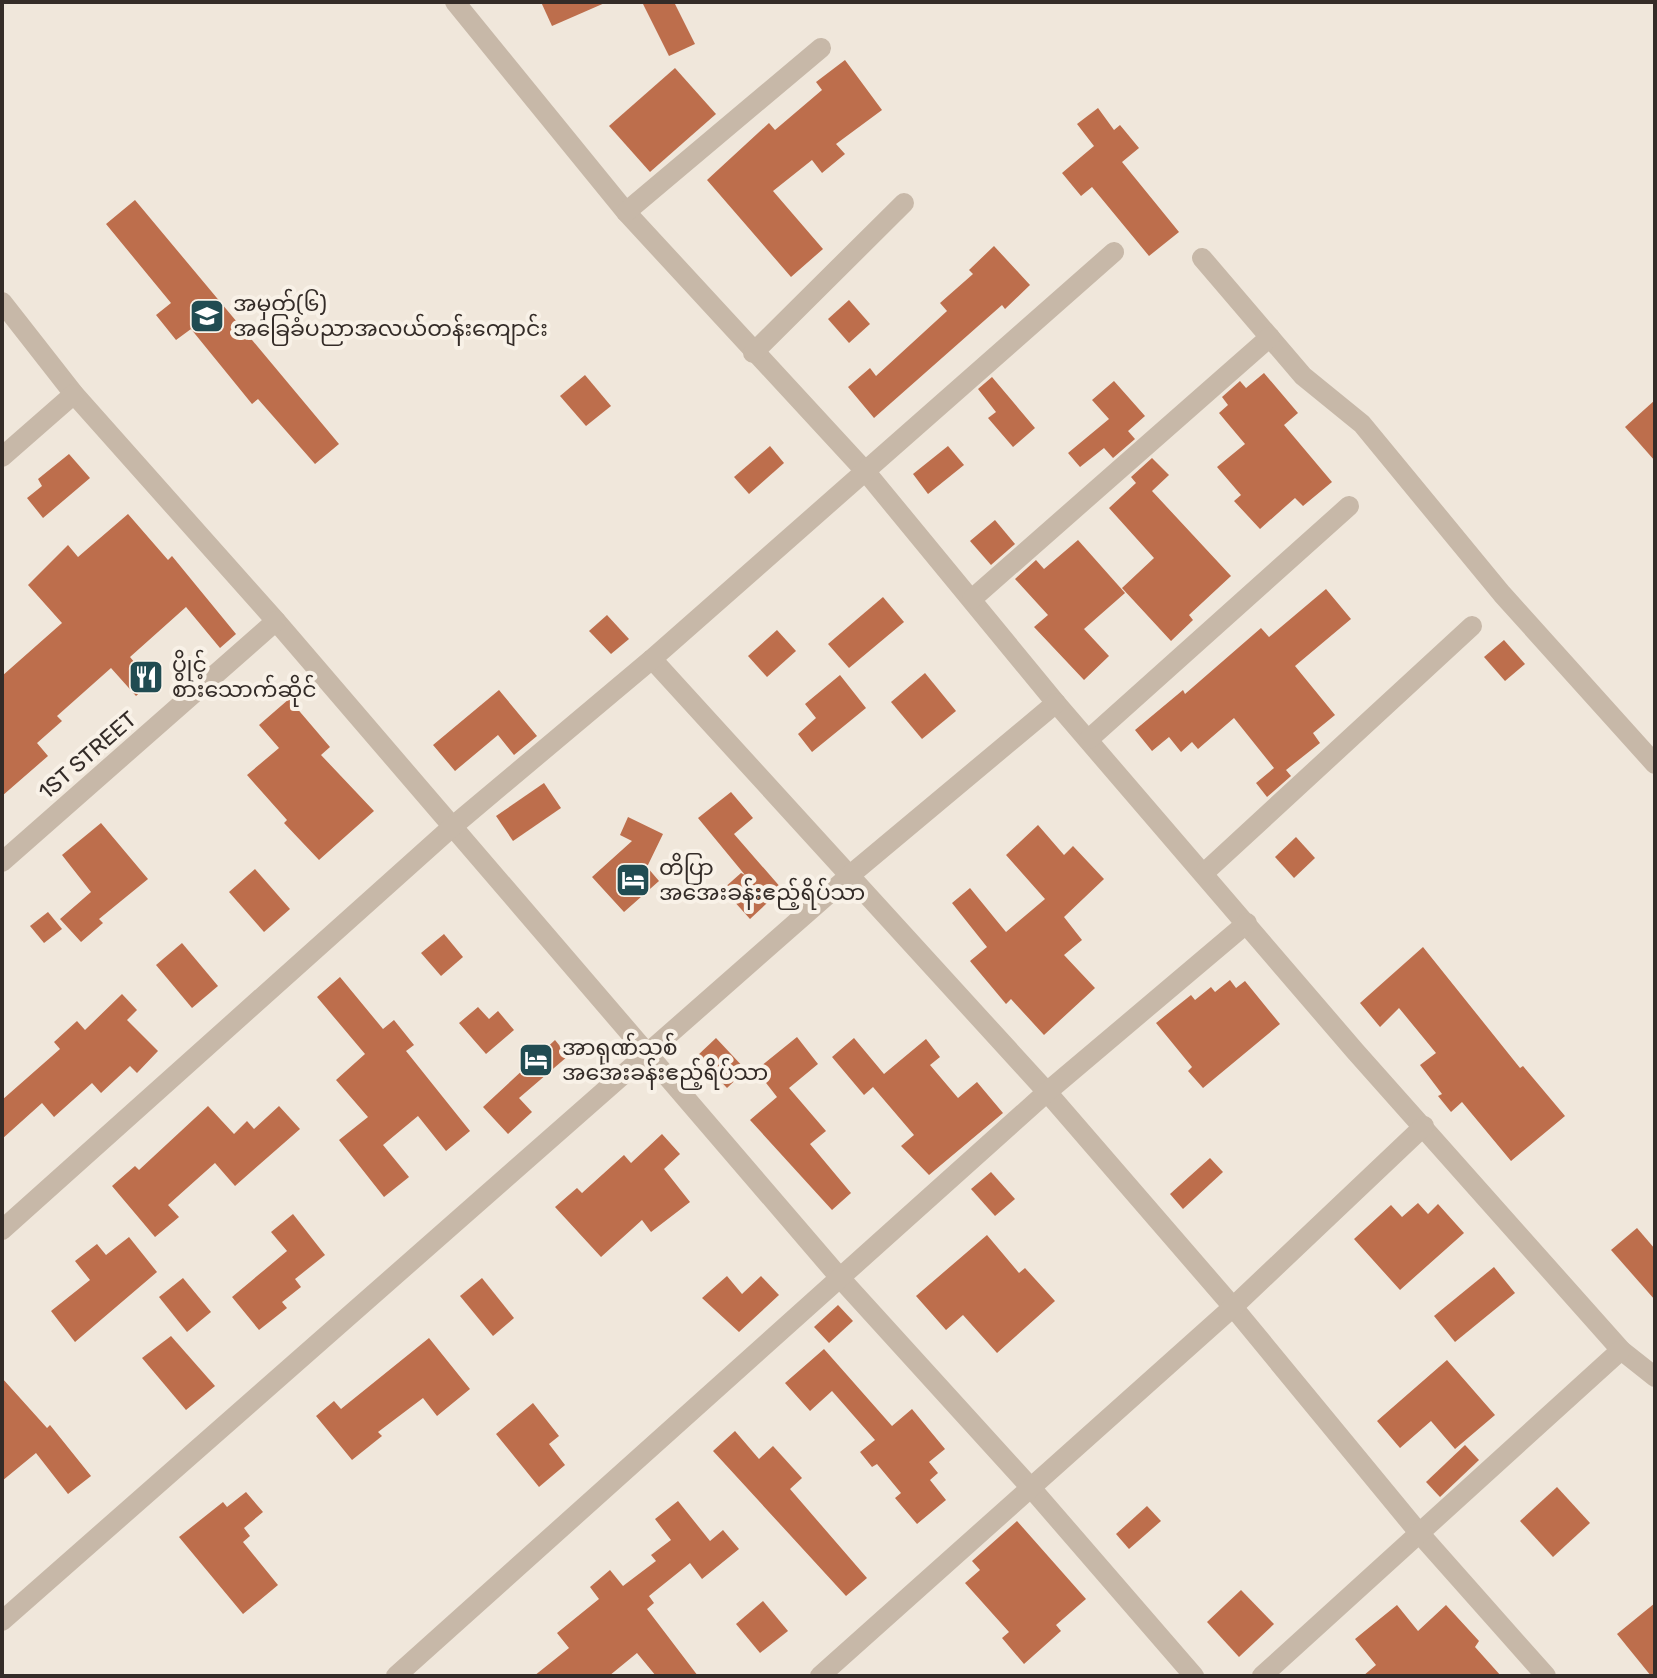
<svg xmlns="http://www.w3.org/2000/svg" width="1657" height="1678" font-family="Rubik,'Noto Sans Myanmar',sans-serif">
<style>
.building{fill:#bd6e4c}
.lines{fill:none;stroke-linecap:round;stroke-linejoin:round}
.minor{stroke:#c7b8a8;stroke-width:20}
.labels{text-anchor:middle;stroke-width:8;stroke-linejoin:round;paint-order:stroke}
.poi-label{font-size:22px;fill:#342c28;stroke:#f8f1e7;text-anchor:start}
.street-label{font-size:22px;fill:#342c28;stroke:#f8f1e7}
</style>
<rect width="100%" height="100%" fill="#f0e7db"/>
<g class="building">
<path d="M 541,2 L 607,2 L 552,26 Z"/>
<path d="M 642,2 L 674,2 L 695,44 L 669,56 Z"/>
<path d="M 845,60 L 882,110 L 836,144 L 845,154 L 822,173 L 812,160 L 773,191 L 823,249 L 791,277 L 707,180 L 769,123 L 775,130 L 822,90 L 816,82 Z"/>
<path d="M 675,68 L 716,114 L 650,172 L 609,126 Z"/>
<path d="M 1098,108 L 1114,130 L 1120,125 L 1139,148 L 1122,162 L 1179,232 L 1149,256 L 1092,187 L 1081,196 L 1062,173 L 1094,146 L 1077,124 Z"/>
<path d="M 135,200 L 339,444 L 315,464 L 258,399 L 252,404 L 191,329 L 176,340 L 156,315 L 171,303 L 106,224 Z"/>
<path d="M 994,246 L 1030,285 L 1005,309 L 1002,305 L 874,418 L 848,387 L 870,368 L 876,376 L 947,311 L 940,303 L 973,274 L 969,270 Z"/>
<path d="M 849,300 L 870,324 L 849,343 L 828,319 Z"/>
<path d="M 1264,373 L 1298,413 L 1284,425 L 1332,482 L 1303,506 L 1295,498 L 1260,529 L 1234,501 L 1241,495 L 1217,467 L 1245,444 L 1219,413 L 1228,405 L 1222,397 L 1240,381 L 1246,388 Z"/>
<path d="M 585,375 L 611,406 L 586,426 L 560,396 Z"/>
<path d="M 992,377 L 1035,428 L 1013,447 L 988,418 L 996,412 L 978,389 Z"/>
<path d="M 1114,381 L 1145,416 L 1128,431 L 1135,439 L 1113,458 L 1104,448 L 1080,467 L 1068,453 L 1109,419 L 1092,400 Z"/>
<path d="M 1655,400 L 1655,461 L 1625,427 Z"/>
<path d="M 770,446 L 784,463 L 749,494 L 734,477 Z"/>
<path d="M 948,446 L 964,465 L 928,494 L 913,474 Z"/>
<path d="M 69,454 L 90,478 L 43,518 L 27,498 L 42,486 L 38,479 Z"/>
<path d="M 1152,458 L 1169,475 L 1152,491 L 1231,576 L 1189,615 L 1193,620 L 1171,641 L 1122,588 L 1154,558 L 1109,508 L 1136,483 L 1131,477 Z"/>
<path d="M 128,514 L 168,560 L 172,556 L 236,634 L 220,648 L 186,607 L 130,657 L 151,682 L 136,696 L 111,668 L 57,716 L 62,721 L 37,743 L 48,756 L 2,796 L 2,676 L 62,623 L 28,585 L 68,545 L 78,557 Z"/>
<path d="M 995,520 L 1015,544 L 991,565 L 970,541 Z"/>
<path d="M 1078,540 L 1125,593 L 1084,629 L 1109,656 L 1084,680 L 1034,627 L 1048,615 L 1015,579 L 1036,560 L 1044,569 Z"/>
<path d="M 1326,589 L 1351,619 L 1295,666 L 1335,715 L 1313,733 L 1320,743 L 1286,770 L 1291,776 L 1267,797 L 1256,783 L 1274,768 L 1234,718 L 1198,749 L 1192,742 L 1181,752 L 1169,737 L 1152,751 L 1135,730 L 1183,690 L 1185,694 L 1261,628 L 1269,637 Z"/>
<path d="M 883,597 L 904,622 L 849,668 L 828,644 Z"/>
<path d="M 607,615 L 629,639 L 611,654 L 589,631 Z"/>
<path d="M 777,630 L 796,651 L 767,677 L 748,656 Z"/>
<path d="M 1504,640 L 1525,664 L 1505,681 L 1484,657 Z"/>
<path d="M 925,673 L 956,711 L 922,739 L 891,702 Z"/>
<path d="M 840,675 L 866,708 L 812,752 L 798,734 L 816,718 L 805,704 Z"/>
<path d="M 499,690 L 537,736 L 514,755 L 498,735 L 455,771 L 433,745 Z"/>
<path d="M 289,699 L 330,747 L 321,755 L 374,811 L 319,860 L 284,823 L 287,820 L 247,775 L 279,748 L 259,725 Z"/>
<path d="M 544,783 L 561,808 L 513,841 L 496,816 Z"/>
<path d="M 731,792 L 753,818 L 734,834 L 782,889 L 750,919 L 723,889 L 741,873 L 745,875 L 698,818 Z"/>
<path d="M 628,817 L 663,834 L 647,867 L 659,881 L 624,912 L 592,877 L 632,841 L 620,835 Z"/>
<path d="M 101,823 L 148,879 L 99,919 L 103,923 L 81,942 L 60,919 L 91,892 L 62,855 Z"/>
<path d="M 1038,825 L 1064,855 L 1073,846 L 1104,879 L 1064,917 L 1082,940 L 1064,955 L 1095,988 L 1044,1035 L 1011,999 L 1006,1004 L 970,961 L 987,947 L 952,903 L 970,888 L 1006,932 L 1045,899 L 1006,855 Z"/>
<path d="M 1296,837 L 1315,858 L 1294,878 L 1275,857 Z"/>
<path d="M 255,869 L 290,909 L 264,932 L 229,892 Z"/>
<path d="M 48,912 L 62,929 L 44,943 L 30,926 Z"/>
<path d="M 444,934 L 463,957 L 441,976 L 421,953 Z"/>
<path d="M 182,943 L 218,986 L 192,1008 L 156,965 Z"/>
<path d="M 1423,947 L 1520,1068 L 1523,1066 L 1565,1116 L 1511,1161 L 1462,1102 L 1451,1112 L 1438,1096 L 1442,1094 L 1420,1065 L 1436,1053 L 1399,1008 L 1380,1027 L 1360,1003 Z"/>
<path d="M 340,977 L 383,1029 L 394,1020 L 414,1045 L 406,1051 L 470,1131 L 446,1151 L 418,1116 L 383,1145 L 409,1177 L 384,1197 L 339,1140 L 368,1117 L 336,1080 L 365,1054 L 317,997 Z"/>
<path d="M 1230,980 L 1236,988 L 1245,981 L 1280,1024 L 1203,1088 L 1188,1071 L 1192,1067 L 1156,1023 L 1191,995 L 1195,1000 L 1211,987 L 1215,992 Z"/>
<path d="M 122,994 L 137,1010 L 127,1020 L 158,1051 L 137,1073 L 130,1066 L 101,1093 L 92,1083 L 54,1117 L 42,1103 L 2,1139 L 2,1100 L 60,1049 L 54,1042 L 77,1021 L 85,1030 Z"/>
<path d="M 478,1007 L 489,1019 L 498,1011 L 514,1030 L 486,1054 L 459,1023 Z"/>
<path d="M 797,1037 L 818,1064 L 789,1088 L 826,1131 L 810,1144 L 851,1193 L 832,1210 L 750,1120 L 777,1097 L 756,1070 Z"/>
<path d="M 716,1038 L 746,1070 L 727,1088 L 697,1056 Z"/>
<path d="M 854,1038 L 884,1074 L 926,1039 L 940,1057 L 930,1065 L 958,1098 L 977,1082 L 1003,1113 L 929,1175 L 901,1146 L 914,1135 L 873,1087 L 864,1095 L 832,1057 Z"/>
<path d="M 555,1040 L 568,1056 L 519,1098 L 532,1112 L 508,1134 L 483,1107 Z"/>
<path d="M 208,1106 L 234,1134 L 247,1121 L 254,1129 L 279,1106 L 300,1129 L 235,1186 L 215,1163 L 168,1205 L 179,1217 L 155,1237 L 112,1186 L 135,1166 L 139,1170 Z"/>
<path d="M 662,1134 L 680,1154 L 664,1169 L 690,1202 L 651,1232 L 642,1220 L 601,1257 L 555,1207 L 577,1188 L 582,1193 L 624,1155 L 631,1163 Z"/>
<path d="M 1210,1158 L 1223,1172 L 1183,1209 L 1170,1194 Z"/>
<path d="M 991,1172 L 1015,1199 L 995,1216 L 971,1189 Z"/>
<path d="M 1418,1203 L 1428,1214 L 1438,1204 L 1464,1233 L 1400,1290 L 1354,1239 L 1391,1205 L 1402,1217 Z"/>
<path d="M 293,1214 L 325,1255 L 295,1279 L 301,1287 L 282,1302 L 287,1308 L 259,1330 L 232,1297 L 287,1251 L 271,1232 Z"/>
<path d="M 1637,1228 L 1655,1249 L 1655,1300 L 1611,1250 Z"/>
<path d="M 987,1235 L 1019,1273 L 1025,1268 L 1055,1301 L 997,1353 L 963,1315 L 946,1330 L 916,1296 Z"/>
<path d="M 129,1237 L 157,1272 L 75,1342 L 51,1311 L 90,1280 L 75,1261 L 97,1244 L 106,1255 Z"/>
<path d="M 1494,1267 L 1515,1293 L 1455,1342 L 1434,1316 Z"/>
<path d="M 727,1276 L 742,1294 L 761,1276 L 779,1295 L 739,1332 L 702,1298 Z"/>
<path d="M 183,1278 L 211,1312 L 187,1332 L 159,1297 Z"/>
<path d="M 482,1278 L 514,1318 L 493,1336 L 460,1296 Z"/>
<path d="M 838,1305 L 853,1321 L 829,1343 L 814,1327 Z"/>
<path d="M 171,1336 L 215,1386 L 186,1410 L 142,1358 Z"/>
<path d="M 429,1338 L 470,1389 L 437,1416 L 423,1398 L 378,1432 L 382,1436 L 352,1460 L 316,1416 L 334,1401 L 341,1409 Z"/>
<path d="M 824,1349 L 892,1426 L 912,1409 L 945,1449 L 929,1462 L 938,1473 L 930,1480 L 946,1500 L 917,1524 L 895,1498 L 901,1493 L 877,1464 L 872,1467 L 860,1452 L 875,1440 L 832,1391 L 810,1411 L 785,1383 Z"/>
<path d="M 1447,1360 L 1495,1415 L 1455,1449 L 1431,1421 L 1400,1448 L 1377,1421 Z"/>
<path d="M 2,1378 L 47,1428 L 50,1425 L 91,1476 L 68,1494 L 36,1453 L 2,1481 Z"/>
<path d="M 533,1403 L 559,1436 L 549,1444 L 565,1465 L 539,1487 L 496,1434 Z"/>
<path d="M 735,1431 L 759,1459 L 773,1446 L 802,1478 L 790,1489 L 867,1578 L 846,1596 L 713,1451 Z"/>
<path d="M 1465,1445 L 1479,1460 L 1440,1497 L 1426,1482 Z"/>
<path d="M 1557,1487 L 1590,1523 L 1553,1557 L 1520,1521 Z"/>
<path d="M 246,1492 L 263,1512 L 244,1528 L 250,1536 L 243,1542 L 278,1585 L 243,1614 L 179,1537 L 223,1502 L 227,1507 Z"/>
<path d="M 678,1501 L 710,1541 L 723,1530 L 739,1549 L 702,1579 L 690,1563 L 649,1596 L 654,1603 L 647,1609 L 698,1676 L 656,1676 L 637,1653 L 609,1676 L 534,1676 L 569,1648 L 557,1633 L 599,1599 L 590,1587 L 610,1570 L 623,1586 L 656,1561 L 651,1555 L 671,1540 L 655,1519 Z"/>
<path d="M 1147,1506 L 1161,1521 L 1129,1549 L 1116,1534 Z"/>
<path d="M 1017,1521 L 1086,1599 L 1056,1625 L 1061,1631 L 1024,1664 L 1002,1638 L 1009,1632 L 965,1583 L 980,1570 L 972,1561 Z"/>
<path d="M 1241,1590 L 1274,1624 L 1239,1657 L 1207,1622 Z"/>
<path d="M 763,1601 L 788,1631 L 760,1653 L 736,1624 Z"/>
<path d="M 1655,1603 L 1655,1676 L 1651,1676 L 1617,1634 Z"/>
<path d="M 1397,1605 L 1418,1631 L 1446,1605 L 1479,1641 L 1475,1647 L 1501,1676 L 1363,1676 L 1376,1665 L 1355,1639 Z"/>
</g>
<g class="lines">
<g class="minor">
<path d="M 455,2 L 626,212 L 866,472 L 1056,703 L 1355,1051 L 1621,1350 L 1655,1377"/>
<path d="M 626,212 L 821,48"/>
<path d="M 1202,258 L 1303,376 L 1362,424 L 1502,594 L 1655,764"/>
<path d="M 2,302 L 74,394 L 276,621 L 841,1279 L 1032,1489 L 1194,1676"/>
<path d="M 753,353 L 904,203"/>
<path d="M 2,457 L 74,394"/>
<path d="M 972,599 L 1270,337"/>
<path d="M 652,659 L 1047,1092 L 1233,1307 L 1420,1534 L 1546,1676"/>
<path d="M 1089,739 L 1349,506"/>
<path d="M 2,862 L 276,621"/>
<path d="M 1204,873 L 1472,626"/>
<path d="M 2,1230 L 452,827 L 652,659 L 1114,252"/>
<path d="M 2,1621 L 849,876 L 1056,703"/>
<path d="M 396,1676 L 1047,1092 L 1247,923"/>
<path d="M 820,1676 L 1233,1307 L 1424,1126"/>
<path d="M 1262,1676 L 1621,1350"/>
</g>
</g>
<defs>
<g id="school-square" transform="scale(1.8)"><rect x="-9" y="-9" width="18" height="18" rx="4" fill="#214c52" stroke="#f8f1e7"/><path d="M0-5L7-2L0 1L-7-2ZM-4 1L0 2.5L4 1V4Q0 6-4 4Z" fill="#fff"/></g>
<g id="restaurant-square" transform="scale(1.8)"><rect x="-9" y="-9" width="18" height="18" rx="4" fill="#214c52" stroke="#f8f1e7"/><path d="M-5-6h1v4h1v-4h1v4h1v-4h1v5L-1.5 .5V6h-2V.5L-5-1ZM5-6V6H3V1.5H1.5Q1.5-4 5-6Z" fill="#fff"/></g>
<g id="hotel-square" transform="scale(1.8)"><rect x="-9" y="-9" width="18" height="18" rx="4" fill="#214c52" stroke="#f8f1e7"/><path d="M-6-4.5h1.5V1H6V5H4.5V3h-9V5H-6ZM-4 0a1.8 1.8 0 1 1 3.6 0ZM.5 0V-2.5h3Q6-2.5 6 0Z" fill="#fff"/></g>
</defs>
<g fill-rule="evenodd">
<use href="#school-square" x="207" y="316"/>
<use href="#restaurant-square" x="146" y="677"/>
<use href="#hotel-square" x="633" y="880"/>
<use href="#hotel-square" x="536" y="1060"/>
</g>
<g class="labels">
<g class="poi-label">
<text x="233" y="311">အမှတ်(၆)<tspan x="233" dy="25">အခြေခံပညာအလယ်တန်းကျောင်း</tspan></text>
<text x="172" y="672">ပွိုင့်<tspan x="172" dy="25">စားသောက်ဆိုင်</tspan></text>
<text x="659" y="875">တိပြာ<tspan x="659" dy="25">အအေးခန်းဧည့်ရိပ်သာ</tspan></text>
<text x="562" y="1055">အာရုဏ်သစ်<tspan x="562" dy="25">အအေးခန်းဧည့်ရိပ်သာ</tspan></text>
</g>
<g class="street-label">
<text transform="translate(87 755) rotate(-41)" y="8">1ST STREET</text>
</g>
</g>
<rect width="1657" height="1678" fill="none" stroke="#342c28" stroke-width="8"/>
</svg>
